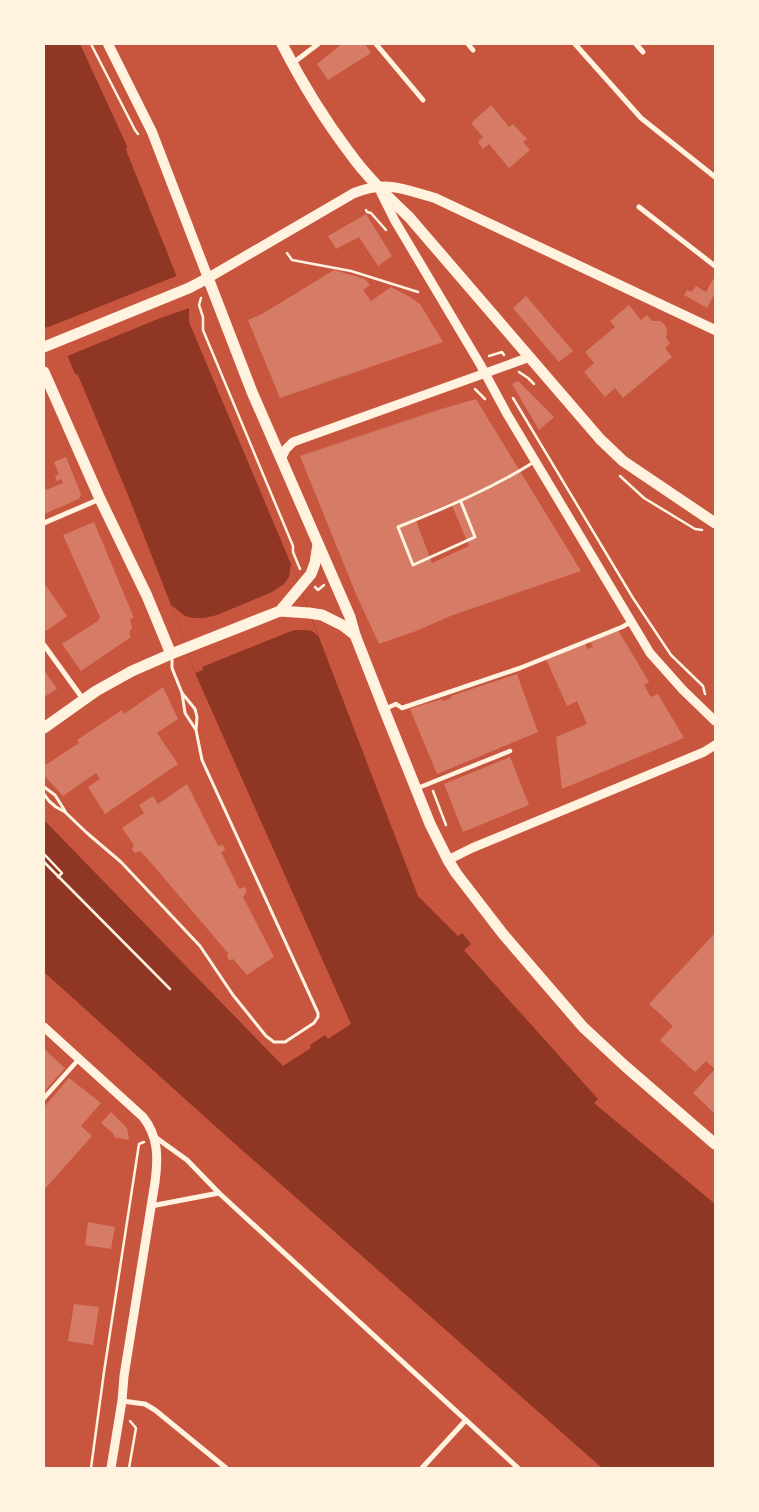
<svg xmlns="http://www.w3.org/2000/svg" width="759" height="1512" font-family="'DejaVu Sans',sans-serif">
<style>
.water{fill:#8f3625}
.pier{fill:#c8553d}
.building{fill:#d67c66;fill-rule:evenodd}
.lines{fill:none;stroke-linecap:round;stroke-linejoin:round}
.path{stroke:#fff3e0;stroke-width:2.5}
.service{stroke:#fff3e0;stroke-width:3}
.pedestrian{stroke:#fff3e0;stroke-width:4.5}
.minor{stroke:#fff3e0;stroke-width:5}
.tertiary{stroke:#fff3e0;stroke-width:9}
.secondary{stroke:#fff3e0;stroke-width:10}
.trunk{stroke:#fff3e0;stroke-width:11}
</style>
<rect width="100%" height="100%" fill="#c8553d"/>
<path class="water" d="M 44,44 L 80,44 L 127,146 L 126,150 L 189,307 L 189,322 L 291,564 L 418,896 L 458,936 L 462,933 L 471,944 L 464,950 L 598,1099 L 594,1103 L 715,1204 L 715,1468 L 602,1468 L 225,1135 L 44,972 L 44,820 L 283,1066 L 311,1048 L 310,1045 L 325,1035 L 328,1039 L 351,1024 L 195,673 L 171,605 L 128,495 L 78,375 L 75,374 L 55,325 L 44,328 Z"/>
<g class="pier">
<path d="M 179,275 L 192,307 L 158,319 L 65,357 L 53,328 L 47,330 L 46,328 Z"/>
<path d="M 291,564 L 318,636 L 312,631 L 307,630 L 294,630 L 202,667 L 203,670 L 195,673 L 171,605 L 185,616 L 193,618 L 204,618 L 217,615 L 272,592 L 284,584 L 289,577 Z"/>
</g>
<g class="building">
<path d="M 342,44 L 365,44 L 371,53 L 328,80 L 317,64 Z"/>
<path d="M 491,105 L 509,127 L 513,124 L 527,139 L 523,142 L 530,150 L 509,168 L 489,144 L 483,149 L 478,142 L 483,137 L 471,123 Z"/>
<path d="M 366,214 L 392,256 L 378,266 L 359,237 L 336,249 L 328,236 Z"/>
<path d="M 334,270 L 365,279 L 370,285 L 363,290 L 371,301 L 391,287 L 410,297 L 420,304 L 443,342 L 280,398 L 248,320 L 262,314 Z"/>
<path d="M 713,279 L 715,280 L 715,293 L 707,308 L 684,295 L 687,290 L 692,292 L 696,286 L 706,292 Z"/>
<path d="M 526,296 L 573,351 L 559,362 L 513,308 Z"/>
<path d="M 629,305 L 641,320 L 647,315 L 652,321 L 660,321 L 665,325 L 667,331 L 666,338 L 670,343 L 665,348 L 672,357 L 623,398 L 615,388 L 605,397 L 584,372 L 594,363 L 585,352 L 615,327 L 610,321 Z"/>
<path d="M 518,381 L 554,417 L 539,430 L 512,384 Z"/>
<path d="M 476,399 L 581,571 L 453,615 L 416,631 L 379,644 L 356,594 L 300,456 L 438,410 ZM 451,503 L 469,546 L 432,563 L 415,518 Z"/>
<path d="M 66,457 L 81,494 L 79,499 L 44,514 L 44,486 L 46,490 L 63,483 L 61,479 L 57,481 L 55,476 L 59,474 L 54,462 Z"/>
<path d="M 94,522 L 134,618 L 130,619 L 132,628 L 129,633 L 131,637 L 81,671 L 62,644 L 98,621 L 100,617 L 63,535 Z"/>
<path d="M 44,583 L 67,616 L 46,631 L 44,627 Z"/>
<path d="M 618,630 L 649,682 L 644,685 L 651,697 L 658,694 L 684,738 L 562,789 L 556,737 L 587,724 L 577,701 L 567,706 L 546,659 L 585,643 L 587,649 L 593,647 L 590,641 Z"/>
<path d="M 44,670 L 57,689 L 44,697 Z"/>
<path d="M 517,674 L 538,732 L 437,774 L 410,709 L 442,699 L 443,701 L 451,698 L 451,696 Z"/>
<path d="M 163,687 L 178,719 L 157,733 L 178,764 L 105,814 L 88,787 L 100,779 L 96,773 L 63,796 L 44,775 L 44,766 L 79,743 L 77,740 L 122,710 L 124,714 Z"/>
<path d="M 510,757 L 529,805 L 463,832 L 444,784 Z"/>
<path d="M 187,784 L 218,846 L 222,845 L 224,847 L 225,850 L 221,852 L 239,889 L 244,887 L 246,889 L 246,893 L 243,897 L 274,957 L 247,975 L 233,959 L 230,960 L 228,959 L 227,955 L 228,953 L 146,857 L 140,851 L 135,853 L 133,851 L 132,849 L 134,845 L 122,828 L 144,813 L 139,805 L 153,796 L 158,804 Z"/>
<path d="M 715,933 L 715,1114 L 693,1093 L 715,1069 L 706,1061 L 695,1072 L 660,1040 L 673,1026 L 649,1004 Z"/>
<path d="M 44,1049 L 65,1068 L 44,1092 Z"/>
<path d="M 69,1078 L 101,1103 L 81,1126 L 92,1136 L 44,1190 L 44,1107 Z"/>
<path d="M 111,1112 L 127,1128 L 129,1140 L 114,1137 L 114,1134 L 101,1123 Z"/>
<path d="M 88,1222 L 115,1227 L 111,1249 L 85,1245 Z"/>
<path d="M 74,1304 L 99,1307 L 93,1345 L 68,1341 Z"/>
</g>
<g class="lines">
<g class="path">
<path d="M 91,44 L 135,130 L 138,134"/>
<path d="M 366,210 L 367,212 L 371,213 L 386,230"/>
<path d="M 287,253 L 292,260 L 351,271 L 418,292"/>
<path d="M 201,298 L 199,305 L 203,317 L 203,330 L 293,546 L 293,552 L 300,569"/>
<path d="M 489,356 L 502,352 L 504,355"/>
<path d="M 519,372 L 528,378 L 534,384"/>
<path d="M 475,389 L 485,399"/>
<path d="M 513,398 L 633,598 L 671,655 L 703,686 L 705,694"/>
<path d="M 620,476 L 644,498 L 695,529 L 702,530"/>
<path d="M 315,587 L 318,590 L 324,585"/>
<path d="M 433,791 L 446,825"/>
<path d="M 44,854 L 62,873 L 58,877"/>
<path d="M 44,862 L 170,989"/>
<path d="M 91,1468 L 104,1372 L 139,1144 L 144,1142"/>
<path d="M 129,1468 L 136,1428 L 130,1421"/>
</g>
<g class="service">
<path d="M 461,502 L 475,537 L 413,565 L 398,527 C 445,508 491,489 534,462"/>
<path d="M 172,657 L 172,668 L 182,693"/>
<path d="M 44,787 L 55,795 L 65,811"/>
<path d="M 44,794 L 49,801 L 56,807 L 65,812 L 87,833 L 121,862 L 200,946 L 233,995 L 266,1036 L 274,1042 L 285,1042 L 314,1023 L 318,1017 L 318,1013 L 202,760 L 196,730 L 197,717 L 195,709 L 182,693 L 185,713 L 196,730"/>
</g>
<g class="pedestrian">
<path d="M 385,709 L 396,704 L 402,708 L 520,668 L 622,627 L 631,622"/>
<path d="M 418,788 L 510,751"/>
<path d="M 44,1098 L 79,1059"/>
</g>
<g class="minor">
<path d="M 376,44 L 423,100"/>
<path d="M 468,44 L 473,50"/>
<path d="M 575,44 L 641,118 L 715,177"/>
<path d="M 636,44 L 643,52"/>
<path d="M 293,63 L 318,44"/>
<path d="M 639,207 L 715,266"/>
<path d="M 44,523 L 100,499"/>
<path d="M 44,645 L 83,699"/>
<path d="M 155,1137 L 187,1160 L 219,1193 L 518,1468"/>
<path d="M 151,1206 L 219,1193"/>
<path d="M 122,1401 L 145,1404 L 155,1410 L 226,1468"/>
<path d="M 422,1468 L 466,1420"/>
</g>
<g class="tertiary">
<path d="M 381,193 L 395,221 L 480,364 L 507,414 L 650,653 L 683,690 L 715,721"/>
<path d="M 281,459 L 286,449 L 293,442 L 530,357"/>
<path d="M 448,860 L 472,848 L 704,752 L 715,745"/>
<path d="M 44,1027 L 143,1117 C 159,1137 158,1159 155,1182 L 124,1376 L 122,1401 L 111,1468"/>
</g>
<path class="secondary" d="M 108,44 L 152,132 L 208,278 L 354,193 C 387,180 403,189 435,198 L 715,330"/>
<g class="trunk">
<path d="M 282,44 C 301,81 324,119 349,152 C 366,176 388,197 409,217 L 600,439 L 623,461 L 715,523"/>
<path d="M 44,347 L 189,288 L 208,278 L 252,392 L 350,617 L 355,635 L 384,709 L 430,824 L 448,860 L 456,873 L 503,934 L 583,1027 L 625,1066 L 715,1144"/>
<path d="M 44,372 L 100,499 L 147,596 L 171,654"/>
<path d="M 280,611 L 311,574 L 315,563 L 318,544"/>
<path d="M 44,728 L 96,691 L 132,671 L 171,654 L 280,611 L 309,613 L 322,615 L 342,625 L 355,635"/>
</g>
</g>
<rect width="759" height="1512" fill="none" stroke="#fff3e0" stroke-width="90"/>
</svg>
